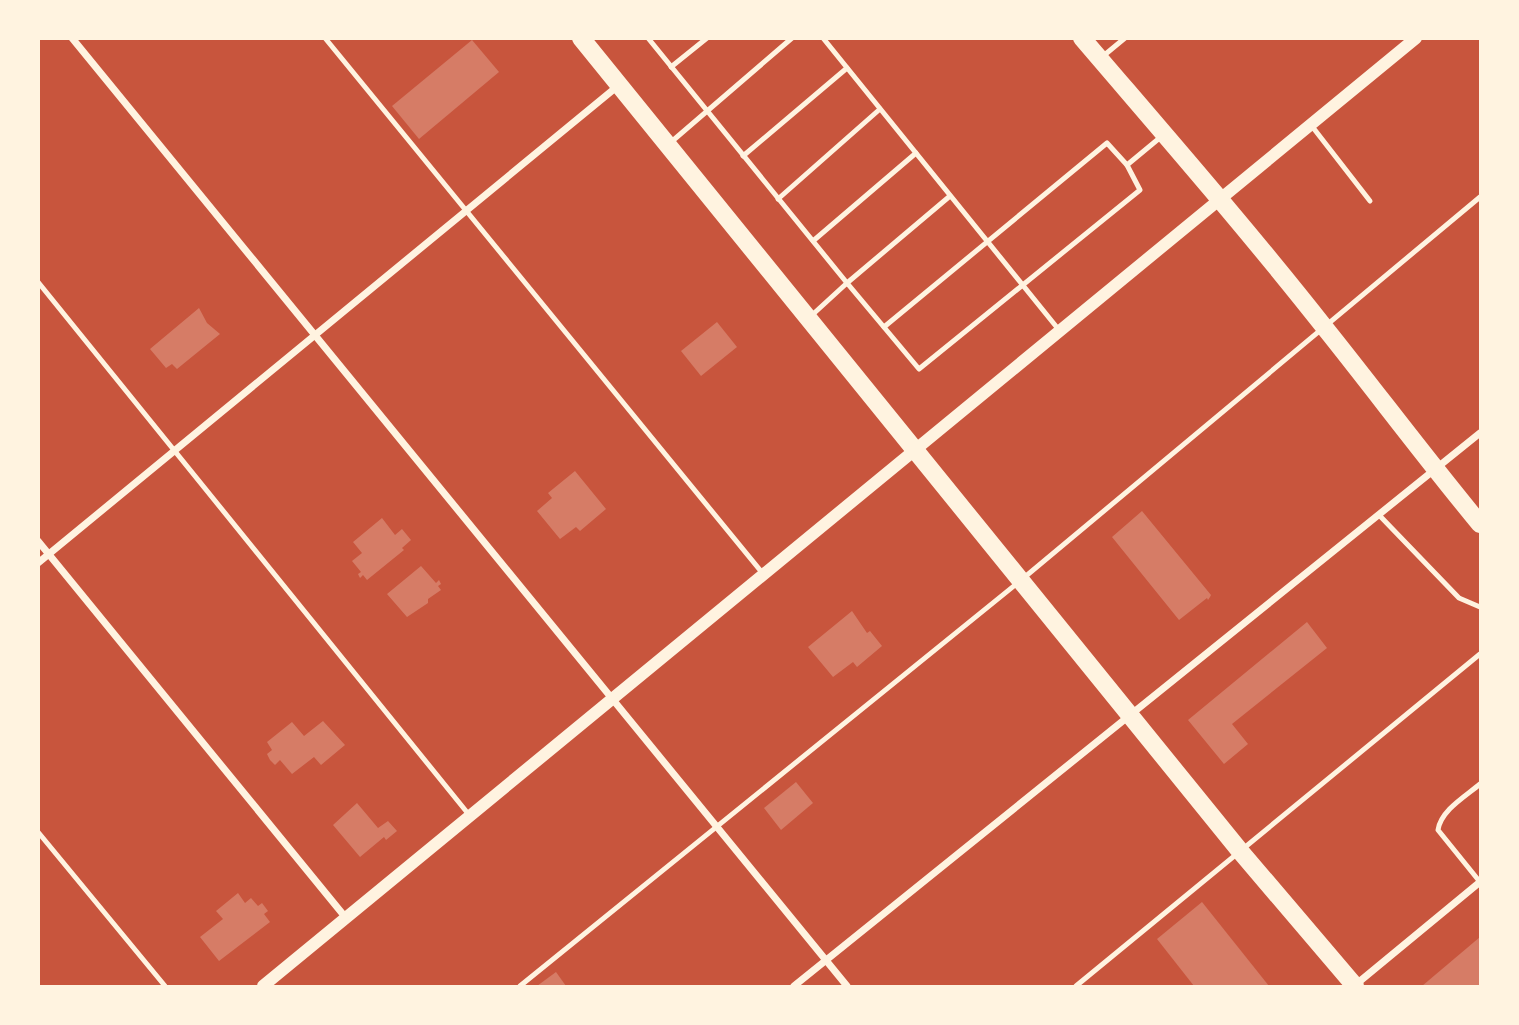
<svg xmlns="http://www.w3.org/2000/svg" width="1519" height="1025" font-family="'PT Sans Narrow',sans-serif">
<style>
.building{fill:#d67c66}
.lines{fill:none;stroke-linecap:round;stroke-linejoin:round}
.service{stroke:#fff3e0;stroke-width:5}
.minor{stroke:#fff3e0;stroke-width:7}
.tertiary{stroke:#fff3e0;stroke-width:12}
.primary{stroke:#fff3e0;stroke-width:18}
</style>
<rect width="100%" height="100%" fill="#c8553d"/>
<g class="building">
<path d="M 472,40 L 499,72 L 419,139 L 392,106 Z"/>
<path d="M 199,308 L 207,323 L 220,334 L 177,369 L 172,364 L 166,368 L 150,349 Z"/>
<path d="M 717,322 L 737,347 L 701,376 L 681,351 Z"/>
<path d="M 575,471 L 606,509 L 580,531 L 576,527 L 560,539 L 537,511 L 552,498 L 548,493 Z"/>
<path d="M 1142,511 L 1211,595 L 1210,597 L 1208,600 L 1207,598 L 1179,620 L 1112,537 Z"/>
<path d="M 382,518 L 395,535 L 402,529 L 411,540 L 402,548 L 404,550 L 367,580 L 363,575 L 360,578 L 358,574 L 361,572 L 352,561 L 362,553 L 353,542 Z"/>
<path d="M 421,566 L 436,583 L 439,580 L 441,584 L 438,586 L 441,590 L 428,599 L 428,603 L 407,617 L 387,594 Z"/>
<path d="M 852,611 L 867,633 L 870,631 L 882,646 L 857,667 L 853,662 L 833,677 L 808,647 Z"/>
<path d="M 1307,622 L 1327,648 L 1232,724 L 1248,744 L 1224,764 L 1188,720 Z"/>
<path d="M 323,721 L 345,745 L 321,765 L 314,757 L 292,774 L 280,760 L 275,765 L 270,760 L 267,754 L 272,750 L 267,742 L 292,722 L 304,736 Z"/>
<path d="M 796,782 L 813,803 L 781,830 L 764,808 Z"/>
<path d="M 357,803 L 378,828 L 388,821 L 397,831 L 386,840 L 384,837 L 360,857 L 333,825 Z"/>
<path d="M 238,893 L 245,903 L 251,898 L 258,906 L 262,903 L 268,911 L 264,914 L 270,922 L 219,961 L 200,937 L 223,919 L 216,911 Z"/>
<path d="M 1202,902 L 1269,986 L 1194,986 L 1157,939 Z"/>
<path d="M 1480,937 L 1480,986 L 1422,986 Z"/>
<path d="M 556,972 L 566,986 L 537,986 Z"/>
</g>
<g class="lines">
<g class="service">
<path d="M 325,38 L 764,575"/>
<path d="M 648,38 L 847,283 L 950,196"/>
<path d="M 823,38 L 1059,330"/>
<path d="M 1102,57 L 1125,38"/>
<path d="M 671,67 L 707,38"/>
<path d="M 1311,125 L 1370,201"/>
<path d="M 670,143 L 792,38"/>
<path d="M 743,156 L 847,68"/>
<path d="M 778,199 L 880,109"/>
<path d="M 813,241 L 916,153"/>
<path d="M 38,282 L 470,816"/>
<path d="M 811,316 L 847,283 L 919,369 L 1140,190 L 1127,165"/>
<path d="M 884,327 L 1107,143 L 1127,165 L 1162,136"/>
<path d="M 1379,515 L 1459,598 L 1480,607"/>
<path d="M 38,832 L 165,986"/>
<path d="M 1480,882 L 1438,830 C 1441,810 1466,796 1480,784"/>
<path d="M 520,986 L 1020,581 L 1480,197"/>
<path d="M 1076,986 L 1480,654"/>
</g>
<g class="minor">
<path d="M 72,38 L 847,986"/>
<path d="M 38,541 L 346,918"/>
<path d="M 38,563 L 619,85"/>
<path d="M 794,986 L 1480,433"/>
<path d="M 1354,986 L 1480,882"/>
</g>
<path class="tertiary" d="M 263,986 L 1416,38"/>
<g class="primary">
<path d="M 581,38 L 1240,851 L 1355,986"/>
<path d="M 1082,38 C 1164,134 1247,229 1325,328 C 1377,393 1427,460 1480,524"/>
</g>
</g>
<rect width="1519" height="1025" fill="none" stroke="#fff3e0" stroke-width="80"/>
</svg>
